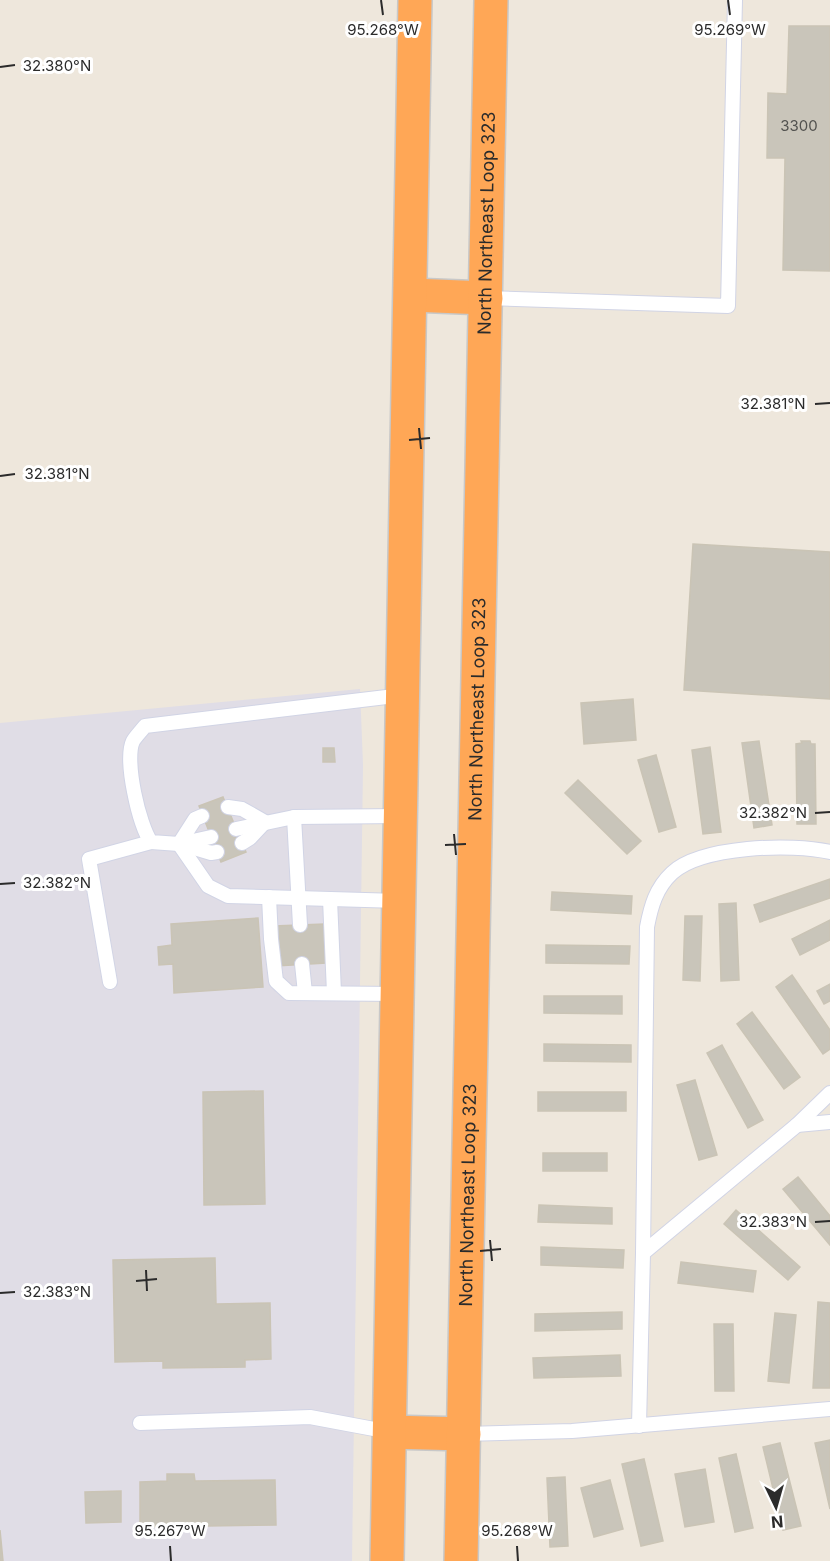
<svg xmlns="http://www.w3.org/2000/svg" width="830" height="1561" font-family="Inter,sans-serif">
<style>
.industrial{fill:#e0dde6}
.building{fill:#c9c5ba;stroke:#cac4b5;stroke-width:1.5}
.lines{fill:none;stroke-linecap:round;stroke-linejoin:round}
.lane-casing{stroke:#d1d4e5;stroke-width:16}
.highway-casing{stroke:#c8c8c8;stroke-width:36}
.lane{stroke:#fff;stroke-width:14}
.highway{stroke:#ffa756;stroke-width:33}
.ticks{fill:none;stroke:#2b2b2b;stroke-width:2}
.labels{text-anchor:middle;stroke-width:6;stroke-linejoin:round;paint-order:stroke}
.number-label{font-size:15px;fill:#52524f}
.street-label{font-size:18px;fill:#2b2b2b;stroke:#fff}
.ticks-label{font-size:15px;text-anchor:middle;fill:#2b2b2b;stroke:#fff;stroke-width:6;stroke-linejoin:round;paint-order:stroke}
</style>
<rect width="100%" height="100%" fill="#eee7dc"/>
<path class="industrial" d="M 360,689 L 363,765 L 352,1561 L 0,1561 L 0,723 Z"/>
<g class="building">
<path d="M 789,26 L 830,26 L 830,271 L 783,270 L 785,158 L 767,158 L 768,93 L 787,94 Z"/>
<path d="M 693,544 L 830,552 L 830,699 L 684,690 Z"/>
<path d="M 633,699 L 636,740 L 584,744 L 581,703 Z"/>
<path d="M 759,741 L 772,825 L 754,828 L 742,743 Z"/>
<path d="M 801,741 L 810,741 L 811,744 L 815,744 L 816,824 L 797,824 L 796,744 L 802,743 Z"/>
<path d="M 710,747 L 721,832 L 703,834 L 692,750 Z"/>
<path d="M 323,748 L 334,748 L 335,762 L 323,762 Z"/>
<path d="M 656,755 L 676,827 L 659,832 L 638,760 Z"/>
<path d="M 578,780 L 641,841 L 627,854 L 565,793 Z"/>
<path d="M 223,797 L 246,852 L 221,862 L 199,806 Z"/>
<path d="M 830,879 L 830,898 L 760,922 L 754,905 Z"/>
<path d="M 552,892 L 632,896 L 631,914 L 551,910 Z"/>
<path d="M 736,903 L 739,980 L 721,981 L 719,904 Z"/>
<path d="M 685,916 L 702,916 L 700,981 L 683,980 Z"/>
<path d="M 258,918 L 263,987 L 174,993 L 173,964 L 159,965 L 158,947 L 172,945 L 171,924 Z"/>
<path d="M 830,920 L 830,940 L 800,955 L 792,939 Z"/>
<path d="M 324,924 L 326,963 L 276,966 L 274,926 Z"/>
<path d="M 546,945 L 630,946 L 629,964 L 546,963 Z"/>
<path d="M 792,975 L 830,1030 L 830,1049 L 823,1054 L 776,987 Z"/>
<path d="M 830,984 L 830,1001 L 824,1004 L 817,991 Z"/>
<path d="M 544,996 L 622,996 L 622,1014 L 544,1013 Z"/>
<path d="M 752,1012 L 800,1077 L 784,1089 L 737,1024 Z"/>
<path d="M 544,1044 L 631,1045 L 631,1062 L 544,1061 Z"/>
<path d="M 722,1045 L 763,1120 L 748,1128 L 707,1053 Z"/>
<path d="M 695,1080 L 717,1155 L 699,1160 L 677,1085 Z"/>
<path d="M 263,1091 L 265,1204 L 204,1205 L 203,1092 Z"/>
<rect x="538" y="1092" width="88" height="19"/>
<rect x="543" y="1153" width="64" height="18"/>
<path d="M 798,1177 L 830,1216 L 830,1245 L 783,1189 Z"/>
<path d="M 539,1205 L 612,1208 L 612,1224 L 538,1222 Z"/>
<path d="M 736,1210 L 800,1267 L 788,1280 L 724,1224 Z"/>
<path d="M 541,1247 L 624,1250 L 623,1268 L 541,1265 Z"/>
<path d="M 215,1258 L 216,1304 L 270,1303 L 271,1359 L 245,1360 L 245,1367 L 163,1368 L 163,1361 L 115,1362 L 113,1260 Z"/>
<path d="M 681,1262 L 756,1271 L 753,1292 L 678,1283 Z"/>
<path d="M 818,1302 L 830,1303 L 830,1388 L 813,1388 Z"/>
<path d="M 622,1312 L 622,1329 L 535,1331 L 535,1314 Z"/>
<path d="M 775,1313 L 796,1315 L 789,1383 L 768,1381 Z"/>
<path d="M 714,1324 L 733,1324 L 734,1391 L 715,1391 Z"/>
<path d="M 620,1355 L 621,1376 L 534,1378 L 533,1358 Z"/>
<path d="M 830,1440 L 830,1509 L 815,1443 Z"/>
<path d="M 780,1443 L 801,1526 L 783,1530 L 763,1447 Z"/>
<path d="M 736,1454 L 753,1528 L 735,1532 L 719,1458 Z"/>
<path d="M 644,1459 L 663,1541 L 641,1546 L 622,1464 Z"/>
<path d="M 705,1469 L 714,1522 L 685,1527 L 675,1474 Z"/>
<path d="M 167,1474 L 194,1474 L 195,1481 L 275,1480 L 276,1525 L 140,1527 L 140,1482 L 167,1481 Z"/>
<path d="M 565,1477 L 568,1546 L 550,1547 L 547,1478 Z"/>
<path d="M 610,1480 L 623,1529 L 594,1537 L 581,1488 Z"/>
<path d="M 121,1491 L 121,1522 L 86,1523 L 85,1492 Z"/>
<path d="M 0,1530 L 3,1561 L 0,1561 Z"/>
</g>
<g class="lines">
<g class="lane-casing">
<g id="lane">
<path d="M 486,298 L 728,306 L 735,0"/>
<path d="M 228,807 L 242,809 L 265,822 L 250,838 L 242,843"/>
<path d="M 294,817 L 300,925"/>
<path d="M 236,829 L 294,817 L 401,816"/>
<path d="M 211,837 L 179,844 L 151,842 C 139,825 124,760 133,741 C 136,736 142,730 145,726 L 403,695"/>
<path d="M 179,844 L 208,886 L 228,896 L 399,901"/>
<path d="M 179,844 L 195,819 L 202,816"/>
<path d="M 181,844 L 211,853 L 217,852"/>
<path d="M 269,897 L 271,939 L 276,981 L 289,993 L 398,994"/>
<path d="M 330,899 L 334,993"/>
<path d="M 302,964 L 305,993"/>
<path d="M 110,982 L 89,859 L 151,842"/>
<path d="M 797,1125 L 830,1122"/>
<path d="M 643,1253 L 647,927 C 651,906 656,888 672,873 C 701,846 792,843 830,852"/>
<path d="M 140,1423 L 310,1417 L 390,1432"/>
<path d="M 639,1426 L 643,1253 L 797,1125 L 830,1093"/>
<path d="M 464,1434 L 572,1431 L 830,1409"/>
</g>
</g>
<g class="highway-casing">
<g id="highway">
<path d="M 411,295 L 486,298"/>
<path d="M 390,1432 L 464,1434"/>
<path d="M 387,1561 L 415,0"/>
<path id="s1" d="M 461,1561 L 491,0"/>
</g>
</g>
<use href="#lane" class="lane"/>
<use href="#highway" class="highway"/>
</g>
<path class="ticks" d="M 381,0 L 383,15M 728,0 L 730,15M 0,67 L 15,65M 815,404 L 830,403M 419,428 L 421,449M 409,440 L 430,438M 0,476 L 15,474M 815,813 L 830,812M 454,834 L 456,855M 445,845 L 466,844M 0,884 L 15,883M 815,1222 L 830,1221M 490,1240 L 492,1261M 480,1251 L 501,1249M 146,1270 L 147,1291M 136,1281 L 157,1279M 0,1293 L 15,1292M 170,1546 L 171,1561M 517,1546 L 518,1561"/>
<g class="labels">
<g class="number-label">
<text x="799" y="131">3300</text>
</g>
<g class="street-label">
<text dy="6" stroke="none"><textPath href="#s1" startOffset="1338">North Northeast Loop 323</textPath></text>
<text dy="6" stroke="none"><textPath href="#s1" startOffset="852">North Northeast Loop 323</textPath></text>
<text dy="6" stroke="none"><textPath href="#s1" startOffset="366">North Northeast Loop 323</textPath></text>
</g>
</g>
<g class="ticks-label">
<text x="730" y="35">95.269°W</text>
<text x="383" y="35">95.268°W</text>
<text x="57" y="71">32.380°N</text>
<text x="773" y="409">32.381°N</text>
<text x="57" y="479">32.381°N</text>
<text x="773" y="818">32.382°N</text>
<text x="57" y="888">32.382°N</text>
<text x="773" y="1227">32.383°N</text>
<text x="57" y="1297">32.383°N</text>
<text x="170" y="1536">95.267°W</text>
<text x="517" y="1536">95.268°W</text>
</g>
<g transform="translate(776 1507) rotate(175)" stroke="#ffffff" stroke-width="4.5" paint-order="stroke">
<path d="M0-4.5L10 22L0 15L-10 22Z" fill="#2b2b2b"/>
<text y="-9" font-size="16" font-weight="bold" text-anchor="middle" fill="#2b2b2b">N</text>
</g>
</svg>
